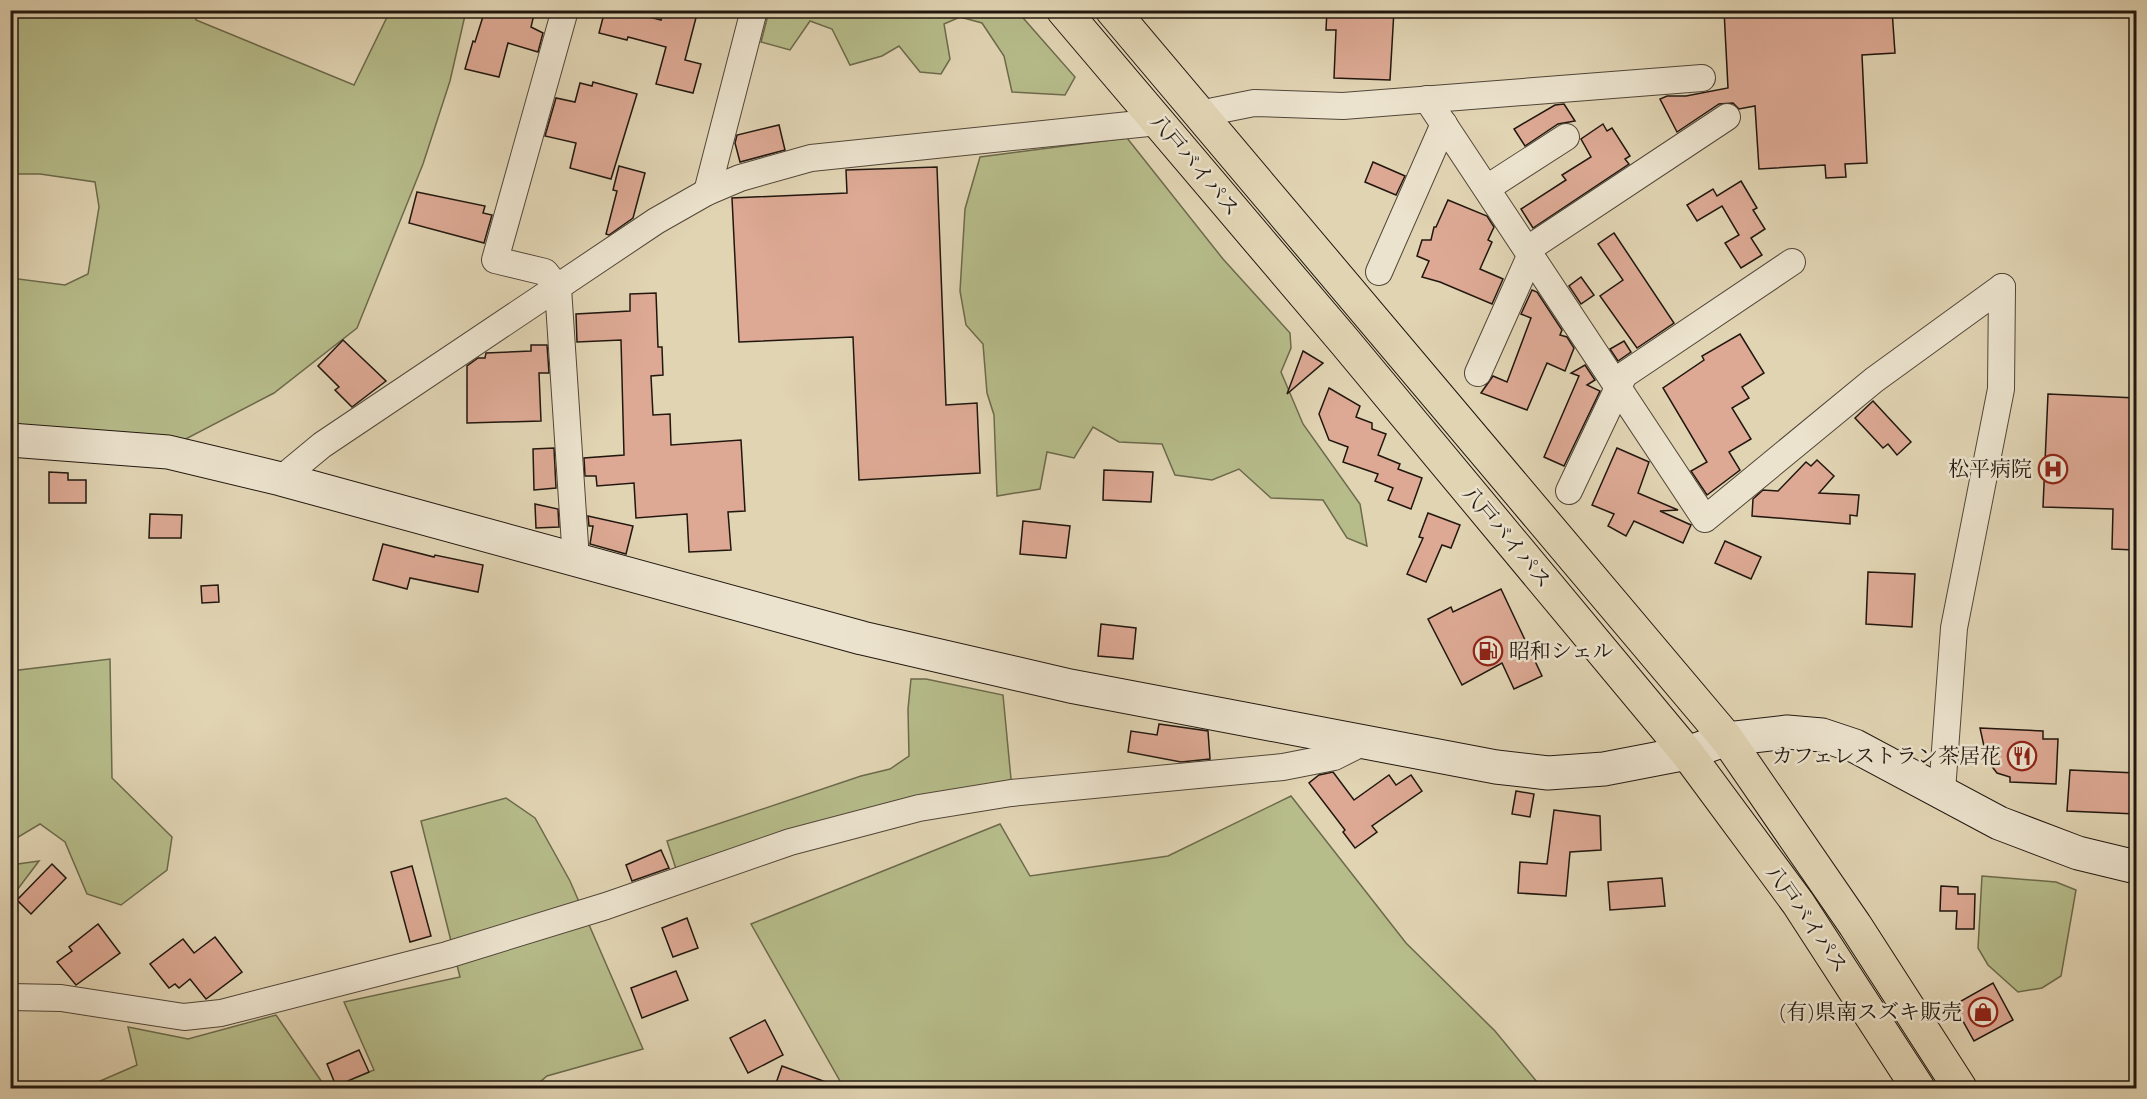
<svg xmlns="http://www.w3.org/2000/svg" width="2147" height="1099" font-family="'Old Standard TT','Noto Serif JP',serif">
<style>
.green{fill:#b6bc8a;stroke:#6c6a4c;stroke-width:1.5}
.building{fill:#dda994;stroke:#21170f;stroke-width:1.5}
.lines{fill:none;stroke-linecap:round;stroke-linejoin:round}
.street-casing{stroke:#514638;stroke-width:28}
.secondary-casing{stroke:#21170f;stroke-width:35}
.highway-casing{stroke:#21170f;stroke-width:35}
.street{stroke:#ece3ce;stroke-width:26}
.secondary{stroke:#ece3ce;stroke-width:33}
.highway{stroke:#e1d4b3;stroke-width:33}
.labels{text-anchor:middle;stroke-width:5;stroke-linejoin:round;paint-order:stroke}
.street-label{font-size:21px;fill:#21170f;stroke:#ece3ce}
.poi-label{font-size:21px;fill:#21170f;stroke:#ece3ce;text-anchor:end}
</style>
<rect width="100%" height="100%" fill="#e1d4b3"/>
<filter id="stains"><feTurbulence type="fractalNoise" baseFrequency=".00333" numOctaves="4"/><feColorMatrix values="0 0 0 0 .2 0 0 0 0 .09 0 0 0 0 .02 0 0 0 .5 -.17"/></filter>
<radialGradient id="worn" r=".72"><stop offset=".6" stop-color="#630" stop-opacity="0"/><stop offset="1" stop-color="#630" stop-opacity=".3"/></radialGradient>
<g class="green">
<path d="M 10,11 L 195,11 L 196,20 L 354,85 L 390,11 L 466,11 L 450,81 L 423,164 L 357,328 L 274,393 L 180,442 L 11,425 L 11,278 L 65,285 L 88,274 L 99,207 L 95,182 L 40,174 L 11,174 Z"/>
<path d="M 769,11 L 1017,11 L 1075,77 L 1065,95 L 1012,92 L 1004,56 L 982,23 L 960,17 L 944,24 L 950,59 L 941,74 L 920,72 L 899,46 L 882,56 L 850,65 L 832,29 L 810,21 L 790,50 L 761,42 Z"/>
<path d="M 1127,138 L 1223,259 L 1290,333 L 1291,348 L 1281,372 L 1303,424 L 1360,504 L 1367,546 L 1347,538 L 1323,500 L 1271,498 L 1239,469 L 1212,480 L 1175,475 L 1162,444 L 1119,442 L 1093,427 L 1074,458 L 1047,452 L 1040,489 L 997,496 L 994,415 L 987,393 L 983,344 L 966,325 L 960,291 L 965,209 L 980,157 Z"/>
<path d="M 110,659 L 112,778 L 172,837 L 167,870 L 121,905 L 87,894 L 65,842 L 40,824 L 10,842 L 11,671 Z"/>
<path d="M 911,679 L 926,679 L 1003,695 L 1011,779 L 1005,784 L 677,872 L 667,841 L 861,776 L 890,769 L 909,756 L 908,709 Z"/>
<path d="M 1291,796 L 1406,943 L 1495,1031 L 1542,1088 L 844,1088 L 751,924 L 1000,824 L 1030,876 L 1168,856 Z"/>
<path d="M 506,798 L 535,818 L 570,881 L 643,1049 L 547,1076 L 533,1088 L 84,1088 L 137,1065 L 128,1027 L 188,1039 L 276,1015 L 326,1088 L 374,1070 L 344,1002 L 460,977 L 421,821 Z"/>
<path d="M 39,861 L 11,898 L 11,865 Z"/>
<path d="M 1982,876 L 2056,882 L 2076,890 L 2061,976 L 2042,988 L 2018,992 L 1988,965 L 1978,948 Z"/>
</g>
<g class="building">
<path d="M 485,10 L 535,10 L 531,27 L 543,33 L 538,52 L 508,43 L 499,77 L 465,69 L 473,41 L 475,42 Z"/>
<path d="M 605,10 L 623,10 L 661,20 L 663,10 L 698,10 L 685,60 L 701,64 L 693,93 L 656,84 L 666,47 L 628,37 L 627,40 L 599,33 Z"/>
<path d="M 1327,10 L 1394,10 L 1390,80 L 1334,78 L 1336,30 L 1326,30 Z"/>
<path d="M 1724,10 L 1892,10 L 1895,53 L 1862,55 L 1867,163 L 1845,164 L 1846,177 L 1826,178 L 1825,165 L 1759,169 L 1755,106 L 1739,109 L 1733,103 L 1719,104 L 1677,132 L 1660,99 L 1667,96 L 1686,96 L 1728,88 Z"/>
<path d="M 593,82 L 637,94 L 611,179 L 570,168 L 576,143 L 545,136 L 556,98 L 575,102 L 580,83 L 592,86 Z"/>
<path d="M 1564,104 L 1575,121 L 1558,124 L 1525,146 L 1514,129 L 1555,105 Z"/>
<path d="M 1603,124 L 1607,131 L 1612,128 L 1630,156 L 1625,159 L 1629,164 L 1533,228 L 1521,209 L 1566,180 L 1562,175 L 1591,157 L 1581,139 Z"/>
<path d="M 779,125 L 785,150 L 740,162 L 735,143 L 737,135 Z"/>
<path d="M 1373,162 L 1405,176 L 1396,195 L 1365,182 Z"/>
<path d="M 619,166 L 645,173 L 633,218 L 609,235 L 606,234 L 617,191 L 613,190 Z"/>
<path d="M 937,167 L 946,405 L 977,403 L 980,473 L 859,480 L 853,337 L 739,342 L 732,198 L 847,193 L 846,170 Z"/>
<path d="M 1741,181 L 1757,208 L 1753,210 L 1765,229 L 1751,238 L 1762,255 L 1741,268 L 1725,243 L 1739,235 L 1722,206 L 1697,221 L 1687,205 L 1713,189 L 1717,196 Z"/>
<path d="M 417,192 L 485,206 L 483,213 L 492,215 L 484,243 L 409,223 Z"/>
<path d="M 1448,200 L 1487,216 L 1494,227 L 1488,240 L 1492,242 L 1480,269 L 1503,279 L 1492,304 L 1440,282 L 1422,277 L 1429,261 L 1417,256 L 1422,240 L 1431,240 L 1434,227 L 1436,227 Z"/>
<path d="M 1614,233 L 1674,323 L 1637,348 L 1600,296 L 1623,280 L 1598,244 Z"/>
<path d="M 1581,277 L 1594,295 L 1581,304 L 1569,286 Z"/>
<path d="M 1532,290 L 1537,292 L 1562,330 L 1560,335 L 1567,337 L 1574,348 L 1565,371 L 1547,363 L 1527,410 L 1481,393 L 1493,376 L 1507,382 L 1531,318 L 1521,314 Z"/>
<path d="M 656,293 L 658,347 L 662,347 L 663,375 L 651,376 L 653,415 L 670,414 L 671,445 L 741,440 L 745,511 L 728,512 L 731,550 L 689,552 L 687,514 L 636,518 L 634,483 L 597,486 L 596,476 L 585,476 L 584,458 L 624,455 L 621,340 L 577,342 L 576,314 L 630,311 L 630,294 Z"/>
<path d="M 1740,334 L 1764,373 L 1742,387 L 1749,398 L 1732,408 L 1751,439 L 1729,452 L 1740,470 L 1707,495 L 1691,471 L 1707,462 L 1663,388 L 1704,360 L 1702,356 Z"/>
<path d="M 343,340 L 386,381 L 352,407 L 335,390 L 339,387 L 318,366 Z"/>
<path d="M 1624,341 L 1631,352 L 1618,361 L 1610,349 Z"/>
<path d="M 531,345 L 547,345 L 549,373 L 539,373 L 541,421 L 467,423 L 467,366 L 478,358 L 485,358 L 486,353 L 531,351 Z"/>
<path d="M 1303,351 L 1323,363 L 1287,394 Z"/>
<path d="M 1585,365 L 1595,380 L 1587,385 L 1600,391 L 1564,466 L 1544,457 L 1579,376 L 1571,373 Z"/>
<path d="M 1329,388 L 1360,406 L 1356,417 L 1372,423 L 1372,429 L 1386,434 L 1378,455 L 1400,464 L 1398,469 L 1422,478 L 1411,509 L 1388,500 L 1393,488 L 1375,481 L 1378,474 L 1343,462 L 1348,447 L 1329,440 L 1319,414 Z"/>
<path d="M 2048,394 L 2136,398 L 2134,550 L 2112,549 L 2113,509 L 2043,507 Z"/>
<path d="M 1873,401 L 1911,442 L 1897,455 L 1888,444 L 1883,448 L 1855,418 Z"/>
<path d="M 554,448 L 556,488 L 534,490 L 533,449 Z"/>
<path d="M 1617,448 L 1649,462 L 1638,493 L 1678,510 L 1660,511 L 1691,525 L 1683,543 L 1634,521 L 1626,536 L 1608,526 L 1614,514 L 1592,505 Z"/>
<path d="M 1817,460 L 1834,476 L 1819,493 L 1859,495 L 1857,516 L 1850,515 L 1850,524 L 1752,516 L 1753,499 L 1763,490 L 1778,491 L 1806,462 L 1811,466 Z"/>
<path d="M 1104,470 L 1153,472 L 1151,502 L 1103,500 Z"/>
<path d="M 49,472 L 68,473 L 68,480 L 86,480 L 86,503 L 49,503 Z"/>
<path d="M 535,504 L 558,509 L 559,527 L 536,528 Z"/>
<path d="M 1428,513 L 1460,525 L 1451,548 L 1442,545 L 1426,582 L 1407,574 L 1423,538 L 1419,537 Z"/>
<path d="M 150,514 L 182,515 L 181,538 L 149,538 Z"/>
<path d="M 588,516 L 633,526 L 626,554 L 590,544 L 593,526 L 589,526 Z"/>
<path d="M 1023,521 L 1070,526 L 1066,558 L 1020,554 Z"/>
<path d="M 1725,541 L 1761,557 L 1751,579 L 1715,563 Z"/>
<path d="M 383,544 L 434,557 L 435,555 L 483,565 L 478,592 L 410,578 L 407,589 L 373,580 Z"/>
<path d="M 1868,572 L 1915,574 L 1912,627 L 1866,624 Z"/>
<path d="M 218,585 L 219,602 L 202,603 L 201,586 Z"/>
<path d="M 1501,589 L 1542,676 L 1514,689 L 1502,663 L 1462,685 L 1428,619 L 1451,607 L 1453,612 Z"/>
<path d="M 1101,624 L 1136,628 L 1133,659 L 1098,656 Z"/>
<path d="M 1159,724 L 1208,731 L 1210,759 L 1181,762 L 1128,752 L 1131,731 L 1157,735 Z"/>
<path d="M 1980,728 L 2043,731 L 2043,739 L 2058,739 L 2056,784 L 2010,782 L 2010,777 L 1997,773 L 1987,760 Z"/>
<path d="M 2070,770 L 2136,773 L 2136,814 L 2067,811 Z"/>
<path d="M 1333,772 L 1354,800 L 1389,775 L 1396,785 L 1411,775 L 1422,791 L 1372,826 L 1377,832 L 1355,848 L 1343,832 L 1345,830 L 1309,783 L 1319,775 Z"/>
<path d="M 1516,791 L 1534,794 L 1530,817 L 1512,814 Z"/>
<path d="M 1554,810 L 1600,816 L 1601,850 L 1570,852 L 1566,896 L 1518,893 L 1520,862 L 1547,864 Z"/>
<path d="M 661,850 L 669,868 L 632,881 L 626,865 Z"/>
<path d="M 52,864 L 66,878 L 31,914 L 17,900 Z"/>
<path d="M 412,866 L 431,936 L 410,942 L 391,872 Z"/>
<path d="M 1662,878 L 1665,906 L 1610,910 L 1608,882 Z"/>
<path d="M 1941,886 L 1958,887 L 1958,894 L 1975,894 L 1974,929 L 1956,929 L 1957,911 L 1940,911 Z"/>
<path d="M 687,918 L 698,948 L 673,957 L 662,928 Z"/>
<path d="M 98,924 L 120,953 L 76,985 L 57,962 L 72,951 L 69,947 Z"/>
<path d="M 215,937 L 242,972 L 206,999 L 190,979 L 179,988 L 175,984 L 169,988 L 150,964 L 183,939 L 194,953 Z"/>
<path d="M 676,971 L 688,1000 L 642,1018 L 631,988 Z"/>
<path d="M 1993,983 L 2013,1020 L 1974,1041 L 1954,1005 Z"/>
<path d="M 765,1020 L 783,1055 L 748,1073 L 730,1038 Z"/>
<path d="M 359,1050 L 369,1072 L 336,1086 L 327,1064 Z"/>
<path d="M 782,1066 L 837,1086 L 837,1089 L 774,1089 Z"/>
</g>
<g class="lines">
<g class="street-casing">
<g id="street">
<path d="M 565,10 L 495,260 L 545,272 L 558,288 L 576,560"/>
<path d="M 1427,99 L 1705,519 L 1874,380 L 2002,287"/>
<path d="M 1199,114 L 1254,103 L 1343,106 L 1702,78"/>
<path d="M 1487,188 L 1566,137"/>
<path d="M 707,192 L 754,10"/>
<path d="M 1528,249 L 1727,117"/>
<path d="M 1379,272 L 1444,124"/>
<path d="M 1478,373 L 1531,254"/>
<path d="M 281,479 L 322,445 L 656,221 L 707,192 L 740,178 L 811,158 L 1158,122"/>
<path d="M 1569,491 L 1624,375 L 1792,262"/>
<path d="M 1942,791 L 1954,628 L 2001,389 L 2002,287"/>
<path d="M 10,997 L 61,998 L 184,1017 L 221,1013 L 447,955 L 606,906 L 790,842 L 919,808 L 1011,793 L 1283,767 L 1334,757 L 1362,743"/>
</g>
</g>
<g class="secondary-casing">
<path id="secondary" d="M 10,440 L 168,452 L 281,479 L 862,638 L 1070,686 L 1496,767 L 1548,773 L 1604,769 L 1687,753 L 1727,739 L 1787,732 L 1822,735 L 1855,746 L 1999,823 L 2078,853 L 2136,867"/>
</g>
<g class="highway-casing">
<g id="highway">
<path d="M 1063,10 L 1345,342 L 1687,753 L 1798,903 L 1918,1088"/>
<path d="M 1112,10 L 1727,739 L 1855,925 L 1960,1088"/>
</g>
</g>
<use href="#street" class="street"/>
<use href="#secondary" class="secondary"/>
<use href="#highway" class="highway"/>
</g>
<defs>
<g id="hospital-ring" transform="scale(1.5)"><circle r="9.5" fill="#ece3ce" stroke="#8f2418" stroke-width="1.5"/><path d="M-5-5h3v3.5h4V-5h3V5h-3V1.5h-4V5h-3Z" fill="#8f2418"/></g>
<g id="fuel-ring" transform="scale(1.5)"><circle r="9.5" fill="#ece3ce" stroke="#8f2418" stroke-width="1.5"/><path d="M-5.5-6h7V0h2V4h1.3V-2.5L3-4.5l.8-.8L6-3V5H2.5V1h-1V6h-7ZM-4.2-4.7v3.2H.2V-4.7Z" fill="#8f2418"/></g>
<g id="restaurant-ring" transform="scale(1.5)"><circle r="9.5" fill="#ece3ce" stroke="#8f2418" stroke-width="1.5"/><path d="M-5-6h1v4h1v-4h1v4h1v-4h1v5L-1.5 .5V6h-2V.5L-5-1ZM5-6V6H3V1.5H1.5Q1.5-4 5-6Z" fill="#8f2418"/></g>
<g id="shop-ring" transform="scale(1.5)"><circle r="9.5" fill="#ece3ce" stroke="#8f2418" stroke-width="1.5"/><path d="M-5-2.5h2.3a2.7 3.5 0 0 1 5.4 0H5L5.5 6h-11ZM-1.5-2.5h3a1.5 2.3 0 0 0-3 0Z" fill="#8f2418"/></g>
</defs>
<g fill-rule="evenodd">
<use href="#hospital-ring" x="2053" y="469"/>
<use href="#fuel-ring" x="1488" y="651"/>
<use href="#restaurant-ring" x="2022" y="756"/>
<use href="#shop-ring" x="1983" y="1012"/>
</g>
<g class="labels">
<g class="street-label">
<text transform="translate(1195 165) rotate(50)" y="7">八戸バイパス</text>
<text transform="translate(1507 537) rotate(50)" y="7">八戸バイパス</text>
<text transform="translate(1807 919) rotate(55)" y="7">八戸バイパス</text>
</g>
<g class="poi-label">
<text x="2032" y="476">松平病院</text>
<text x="1509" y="658" text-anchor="start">昭和シェル</text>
<text x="2001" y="763">カフェレストラン茶居花</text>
<text x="1962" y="1019">(有)県南スズキ販売</text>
</g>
</g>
<rect width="2147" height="1099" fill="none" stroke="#e1d4b3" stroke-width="36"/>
<rect x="12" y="12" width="2123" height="1075" fill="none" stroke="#21170f" stroke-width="3"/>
<rect x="18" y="18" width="2111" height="1063" fill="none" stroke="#21170f" stroke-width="1.5"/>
<rect width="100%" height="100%" filter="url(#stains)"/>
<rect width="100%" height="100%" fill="url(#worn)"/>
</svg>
